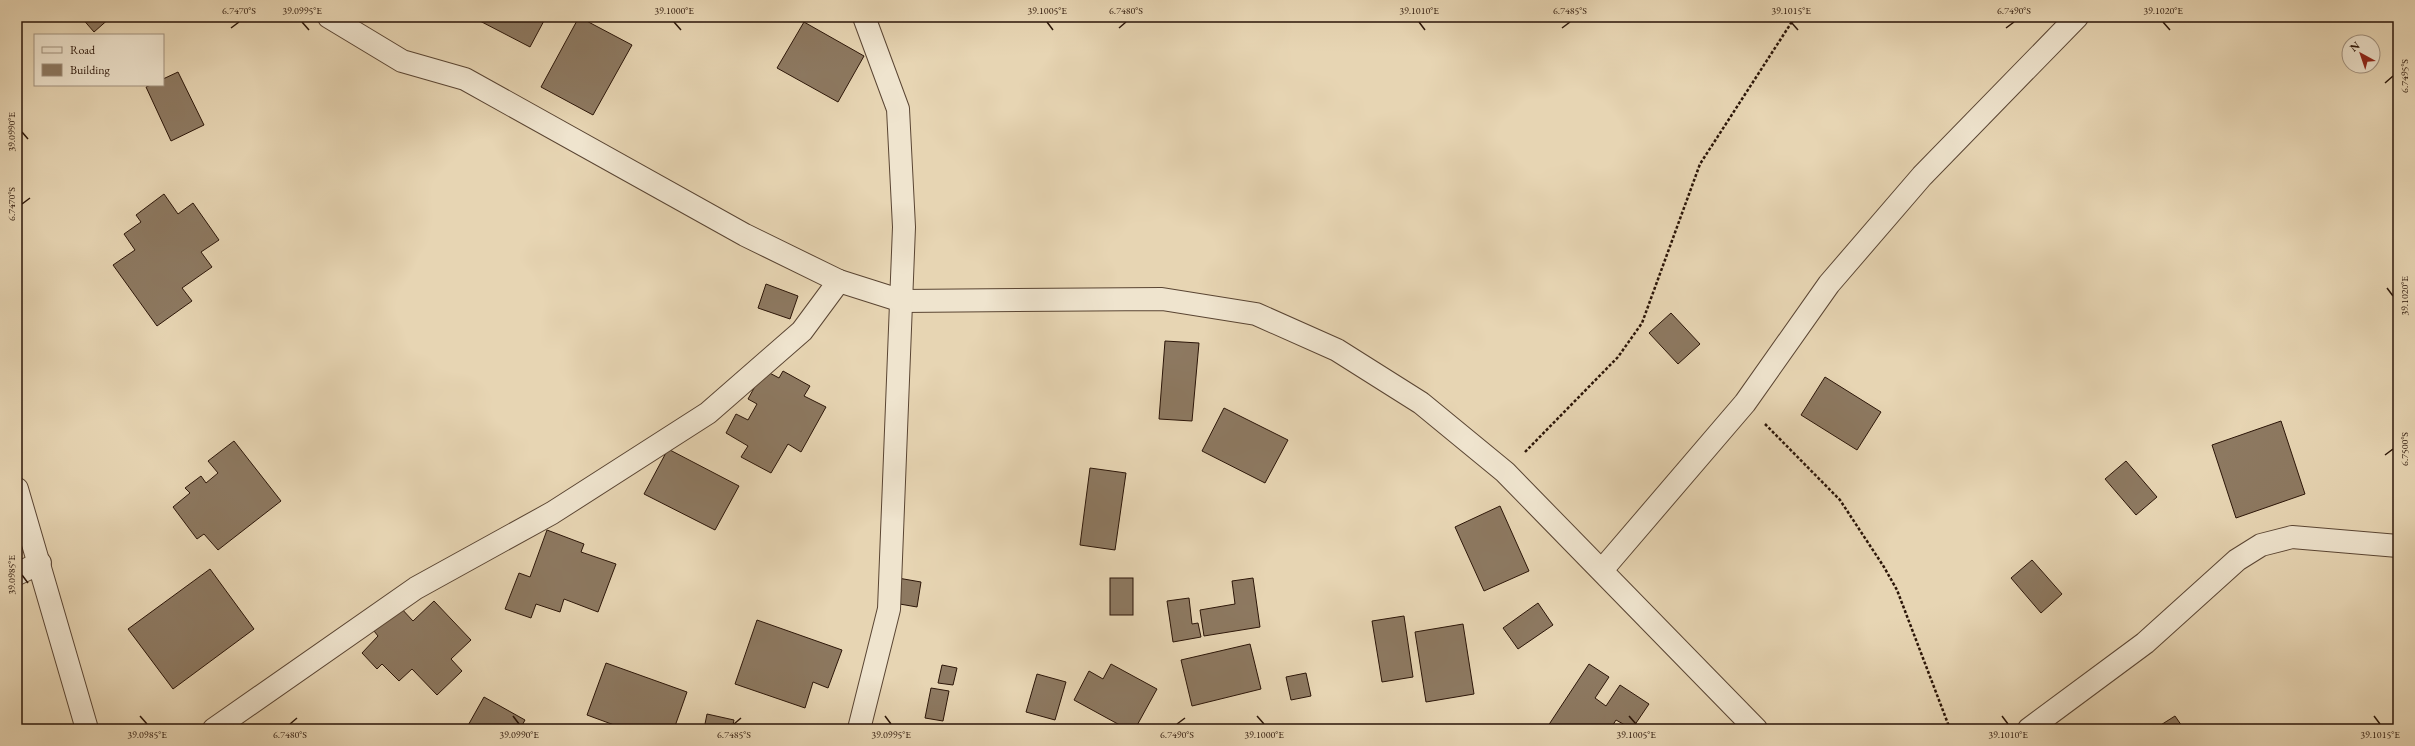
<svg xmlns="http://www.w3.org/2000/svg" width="2415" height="746" font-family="'EB Garamond',serif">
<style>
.building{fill:#8d7961;stroke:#2b1508}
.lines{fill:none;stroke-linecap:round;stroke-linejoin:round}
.street-casing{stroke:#5a4533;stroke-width:24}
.path{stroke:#2b1508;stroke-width:2.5;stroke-dasharray:3 2;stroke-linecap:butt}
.street{stroke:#efe4ce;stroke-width:22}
.ticks{fill:none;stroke:#2b1508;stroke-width:1.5}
.neatline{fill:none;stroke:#2b1508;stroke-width:1.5}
.ticks-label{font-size:10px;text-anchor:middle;fill:#2b1508}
</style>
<rect width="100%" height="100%" fill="#e7d5b3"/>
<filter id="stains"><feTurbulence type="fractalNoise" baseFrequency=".005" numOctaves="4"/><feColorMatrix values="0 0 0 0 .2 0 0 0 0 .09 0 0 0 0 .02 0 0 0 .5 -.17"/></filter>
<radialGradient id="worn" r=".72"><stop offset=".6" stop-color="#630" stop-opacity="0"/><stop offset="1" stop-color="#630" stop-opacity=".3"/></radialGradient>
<g class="building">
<path d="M 81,17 L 111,17 L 94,32 Z"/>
<path d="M 479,17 L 546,17 L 530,47 L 478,20 Z"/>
<path d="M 579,17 L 632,45 L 593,115 L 541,87 Z"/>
<path d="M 804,22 L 864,56 L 838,102 L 777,68 Z"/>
<path d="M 178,72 L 204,125 L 171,141 L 146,87 L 151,85 L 163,85 L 163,79 Z"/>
<path d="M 164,194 L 178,214 L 193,203 L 219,240 L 201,252 L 212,267 L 182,288 L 192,301 L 157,326 L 113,265 L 135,250 L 124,234 L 141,222 L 136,215 Z"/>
<path d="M 766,284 L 798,296 L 790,319 L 758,308 Z"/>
<path d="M 1671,313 L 1700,344 L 1678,364 L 1649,333 Z"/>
<path d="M 1165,341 L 1199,343 L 1192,421 L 1159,419 Z"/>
<path d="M 764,370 L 779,378 L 783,371 L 810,386 L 804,396 L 826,407 L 801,452 L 788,444 L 771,473 L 741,457 L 748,446 L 726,433 L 736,414 L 748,420 L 757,404 L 748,399 Z"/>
<path d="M 1825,377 L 1881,412 L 1857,450 L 1801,415 Z"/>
<path d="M 1224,408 L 1288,440 L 1265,483 L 1202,451 Z"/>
<path d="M 2281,421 L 2305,494 L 2236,518 L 2212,445 Z"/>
<path d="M 234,441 L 281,501 L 218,550 L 204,534 L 197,539 L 173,507 L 190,493 L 185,488 L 201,476 L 206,483 L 218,473 L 208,461 Z"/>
<path d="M 668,449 L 739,486 L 715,530 L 644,494 Z"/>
<path d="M 2126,461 L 2157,497 L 2136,515 L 2105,479 Z"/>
<path d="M 1090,468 L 1126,473 L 1115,550 L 1080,545 Z"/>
<path d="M 1500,506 L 1529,571 L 1484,591 L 1455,527 Z"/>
<path d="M 547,530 L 584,544 L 581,552 L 616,564 L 598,612 L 564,599 L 560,612 L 536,604 L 531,618 L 505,609 L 519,573 L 530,577 Z"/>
<path d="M 2032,560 L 2062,594 L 2041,613 L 2011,578 Z"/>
<path d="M 210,569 L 254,629 L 173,689 L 128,629 Z"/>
<path d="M 898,578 L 921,582 L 917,607 L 894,603 Z"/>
<rect x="1110" y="578" width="23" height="37"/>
<path d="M 1253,578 L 1260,627 L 1204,636 L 1200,610 L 1235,604 L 1232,581 Z"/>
<path d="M 1189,598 L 1192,624 L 1198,623 L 1201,637 L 1173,642 L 1167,601 Z"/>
<path d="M 434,601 L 471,640 L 451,659 L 462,671 L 437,695 L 412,669 L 399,681 L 382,664 L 377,669 L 362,653 L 378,636 L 374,631 L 400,607 L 413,621 Z"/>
<path d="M 1538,603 L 1553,625 L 1518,649 L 1503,628 Z"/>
<path d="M 1404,616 L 1413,677 L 1382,682 L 1372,621 Z"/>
<path d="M 757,620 L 842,650 L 828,688 L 813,682 L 805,708 L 735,684 Z"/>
<path d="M 1463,624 L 1474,694 L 1426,702 L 1415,632 Z"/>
<path d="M 1250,644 L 1261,689 L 1192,706 L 1181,660 Z"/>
<path d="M 606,663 L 687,692 L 674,729 L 625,729 L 587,715 Z"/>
<path d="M 1111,664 L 1157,689 L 1135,729 L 1127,729 L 1074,700 L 1089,671 L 1103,679 Z"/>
<path d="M 1589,664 L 1609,677 L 1595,698 L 1606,706 L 1620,685 L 1649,704 L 1632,729 L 1616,720 L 1611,728 L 1613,729 L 1546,729 Z"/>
<path d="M 942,665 L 957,668 L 953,685 L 938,683 Z"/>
<path d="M 1306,673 L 1311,696 L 1291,700 L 1286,677 Z"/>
<path d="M 1037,674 L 1066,682 L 1055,720 L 1026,712 Z"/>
<path d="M 931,688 L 949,691 L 943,721 L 925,718 Z"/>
<path d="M 484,697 L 525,720 L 520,729 L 466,729 Z"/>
<path d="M 707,714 L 734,720 L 732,729 L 704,729 Z"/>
<path d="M 2175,716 L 2184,729 L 2156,728 Z"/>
</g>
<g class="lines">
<g class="street-casing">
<g id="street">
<path d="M 329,17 L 402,61 L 465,79 L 745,235 L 839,281 L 902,301 L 1162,299 L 1256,314 L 1337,350 L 1421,403 L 1505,472 L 1756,729"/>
<path d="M 17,489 L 87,729"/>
<path d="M 1602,570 L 1745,403 L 1829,284 L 1922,176 L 2077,17"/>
<path d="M 17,574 L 40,563"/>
<path d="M 214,729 L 416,588 L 552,513 L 708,413 L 802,331 L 839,281"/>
<path d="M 859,729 L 889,609 L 904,227 L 898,109 L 864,17"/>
<path d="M 2029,729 L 2145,643 L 2237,560 L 2261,545 L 2292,537 L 2398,546"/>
</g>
</g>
<g class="path">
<path d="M 1765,424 L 1840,500 L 1884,567 L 1897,590 L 1950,729"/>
<path d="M 1525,452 L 1618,357 L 1642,323 L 1700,164 L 1795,17"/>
</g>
<use href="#street" class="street"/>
</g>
<path class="ticks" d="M 302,22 L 309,30M 674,22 L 681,30M 1047,22 L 1053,30M 1419,22 L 1425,30M 1791,22 L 1798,30M 2163,22 L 2170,30M 231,28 L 239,22M 1119,28 L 1126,22M 1562,28 L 1570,22M 2006,28 L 2014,22M 2385,83 L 2393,76M 22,132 L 28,139M 22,204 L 30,198M 2387,288 L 2393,296M 2385,455 L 2393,449M 22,575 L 28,583M 140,716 L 147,724M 513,716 L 519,724M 885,716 L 891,724M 1257,716 L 1264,724M 1629,716 L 1636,724M 2002,716 L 2008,724M 2374,716 L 2380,724M 290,724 L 297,718M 734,724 L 741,718M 1177,724 L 1185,718"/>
<rect width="2415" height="746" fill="none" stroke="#e7d5b3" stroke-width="44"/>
<rect x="34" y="34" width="130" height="52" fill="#efe4ce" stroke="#a1917f"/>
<rect x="42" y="47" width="20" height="6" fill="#efe4ce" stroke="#a1917f"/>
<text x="70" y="54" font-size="12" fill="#2b1508">Road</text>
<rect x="42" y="64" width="20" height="12" fill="#8d7961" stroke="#a1917f"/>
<text x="70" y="74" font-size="12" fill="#2b1508">Building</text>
<g transform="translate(2361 54) rotate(320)"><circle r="19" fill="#efe4ce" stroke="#a1917f"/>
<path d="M0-3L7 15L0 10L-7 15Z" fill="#8f2418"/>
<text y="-6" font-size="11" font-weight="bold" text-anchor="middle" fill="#2b1508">N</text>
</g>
<rect x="22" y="22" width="2371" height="702" class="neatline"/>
<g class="ticks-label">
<text x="239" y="14">6.7470°S</text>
<text x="302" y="14">39.0995°E</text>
<text x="674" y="14">39.1000°E</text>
<text x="1047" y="14">39.1005°E</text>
<text x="1126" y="14">6.7480°S</text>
<text x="1419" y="14">39.1010°E</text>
<text x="1570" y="14">6.7485°S</text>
<text x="1791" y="14">39.1015°E</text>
<text x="2014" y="14">6.7490°S</text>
<text x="2163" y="14">39.1020°E</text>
<text transform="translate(2404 76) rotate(-90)" y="4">6.7495°S</text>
<text transform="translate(11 132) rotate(-90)" y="4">39.0990°E</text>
<text transform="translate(11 204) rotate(-90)" y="4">6.7470°S</text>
<text transform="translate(2404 296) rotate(-90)" y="4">39.1020°E</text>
<text transform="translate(2404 449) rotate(-90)" y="4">6.7500°S</text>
<text transform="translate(11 575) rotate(-90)" y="4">39.0985°E</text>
<text x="147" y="738">39.0985°E</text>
<text x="290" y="738">6.7480°S</text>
<text x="519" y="738">39.0990°E</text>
<text x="734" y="738">6.7485°S</text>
<text x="891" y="738">39.0995°E</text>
<text x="1177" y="738">6.7490°S</text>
<text x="1264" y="738">39.1000°E</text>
<text x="1636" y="738">39.1005°E</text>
<text x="2008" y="738">39.1010°E</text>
<text x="2380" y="738">39.1015°E</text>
</g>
<rect width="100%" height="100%" filter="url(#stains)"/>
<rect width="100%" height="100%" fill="url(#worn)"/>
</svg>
